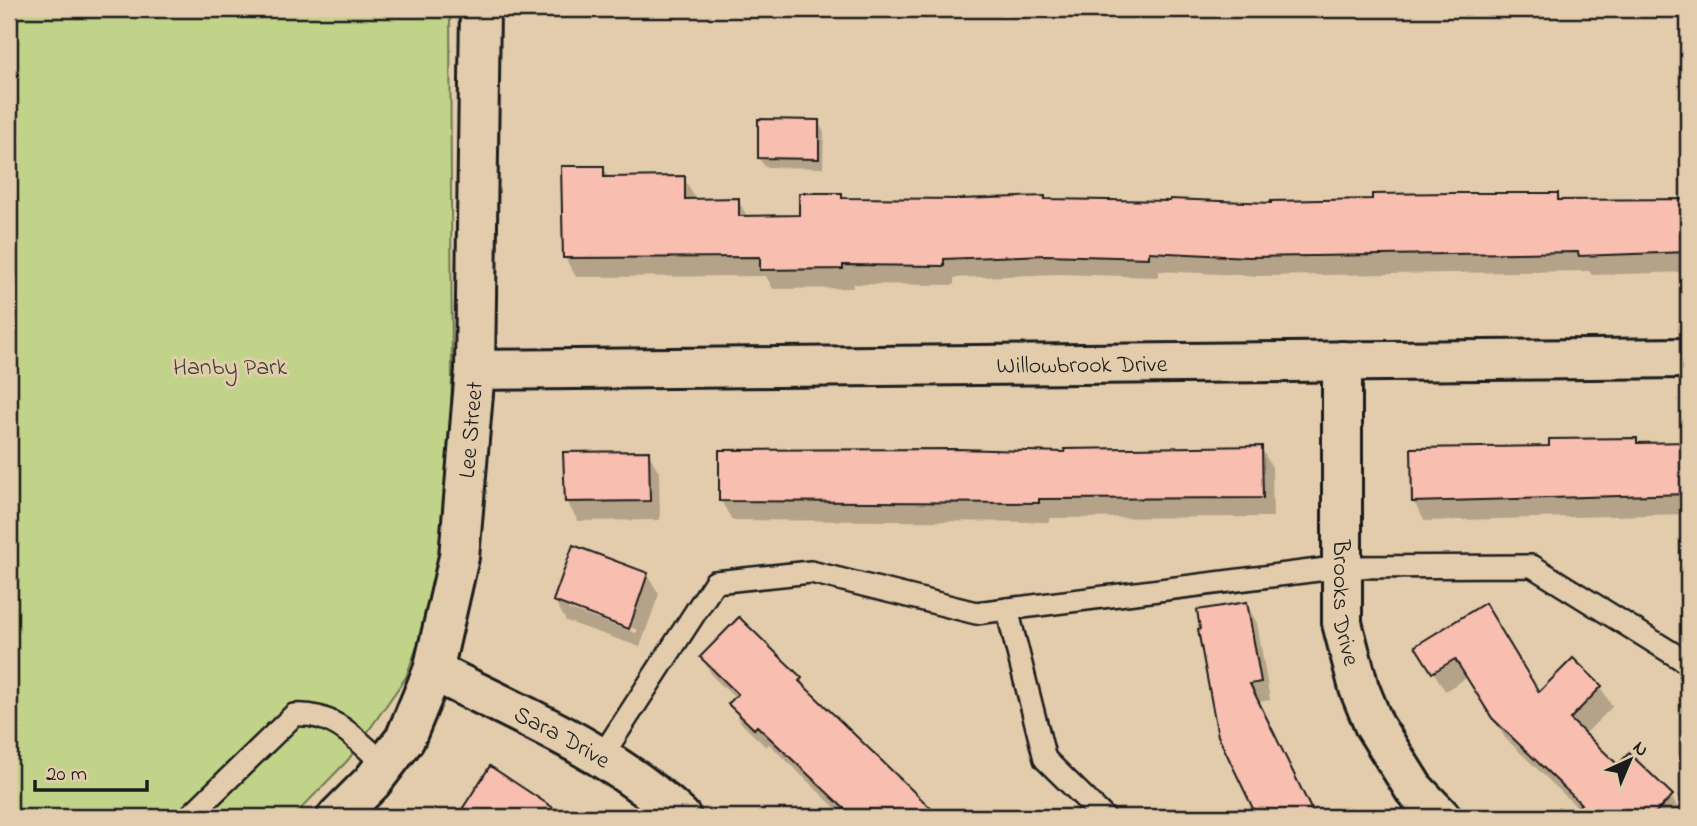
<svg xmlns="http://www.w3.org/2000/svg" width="1697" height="826" font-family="'Indie Flower',sans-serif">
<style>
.green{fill:#c0d388;stroke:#6e7852;stroke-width:2}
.shadow{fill:#0003;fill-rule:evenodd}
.building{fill:#f8beaf;stroke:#1c1c1c;stroke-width:2}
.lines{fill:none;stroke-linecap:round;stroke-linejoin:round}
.service-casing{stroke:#1c1c1c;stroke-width:26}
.minor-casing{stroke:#1c1c1c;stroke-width:44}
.service{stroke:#e2ccac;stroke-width:21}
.minor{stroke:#e2ccac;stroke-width:38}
.labels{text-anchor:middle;stroke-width:6;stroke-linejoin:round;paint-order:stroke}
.street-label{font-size:24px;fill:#1c1c1c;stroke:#e2ccac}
.park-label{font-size:24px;fill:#3d4132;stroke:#e2ccac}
</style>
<rect width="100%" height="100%" fill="#e2ccac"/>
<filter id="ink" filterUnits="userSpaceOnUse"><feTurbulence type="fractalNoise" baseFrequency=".0143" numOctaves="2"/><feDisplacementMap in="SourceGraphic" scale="14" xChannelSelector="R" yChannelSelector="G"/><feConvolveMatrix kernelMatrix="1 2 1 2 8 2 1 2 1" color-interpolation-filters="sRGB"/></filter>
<g filter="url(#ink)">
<path class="green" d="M 9,9 L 450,9 L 452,377 L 448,513 L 434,599 L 406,677 L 348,760 L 293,817 L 9,817 Z"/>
<g class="shadow">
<path d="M 818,122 L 824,132 L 823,168 L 765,167 L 759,158 Z"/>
<path d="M 603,167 L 609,179 L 684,178 L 696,200 L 738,200 L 748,218 L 801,217 L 841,194 L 844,200 L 1045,200 L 1273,205 L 1557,195 L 1562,202 L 1688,200 L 1688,272 L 1592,275 L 1589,271 L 1260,276 L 1159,271 L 1159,277 L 1058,274 L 954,278 L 954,285 L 853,284 L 853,288 L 773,289 L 766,276 L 576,277 L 565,258 Z"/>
<path d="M 1636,439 L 1639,445 L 1688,444 L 1688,514 L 1425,521 L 1413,501 L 1551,448 Z"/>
<path d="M 1261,448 L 1272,467 L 1273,517 L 1049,518 L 1049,522 L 732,520 L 721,501 L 1066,454 Z"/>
<path d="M 648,453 L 659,472 L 660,520 L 578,521 L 567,502 Z"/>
<path d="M 647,574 L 659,594 L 640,647 L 566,621 L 555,601 ZM 568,605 L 638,630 L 636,633 L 568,609 Z"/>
<path d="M 1246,604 L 1257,623 L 1270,700 L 1259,702 L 1308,803 L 1322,817 L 1259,817 L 1220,736 Z"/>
<path d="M 1484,606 L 1539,695 L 1601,687 L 1612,707 L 1584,735 L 1618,768 L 1671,796 L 1682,816 L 1681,817 L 1570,817 L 1578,808 L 1505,738 L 1468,677 L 1445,691 L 1418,646 Z"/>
<path d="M 739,619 L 801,679 L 809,693 L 937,817 L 845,817 L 769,744 L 766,747 L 742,724 L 731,705 L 736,699 L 713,677 L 702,657 Z"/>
<path d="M 490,769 L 564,817 L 466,817 L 463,812 Z"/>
</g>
<g class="building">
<path d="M 758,119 L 819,120 L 819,159 L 758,158 Z"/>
<path d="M 561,166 L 604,166 L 604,177 L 685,176 L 685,199 L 739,198 L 739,216 L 799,215 L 799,193 L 842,193 L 842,198 L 960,199 L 1045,196 L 1045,199 L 1170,201 L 1170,199 L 1271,203 L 1271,201 L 1372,199 L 1372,194 L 1455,193 L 1558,193 L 1558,200 L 1688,199 L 1688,252 L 1579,256 L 1578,252 L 1248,257 L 1149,252 L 1149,258 L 1046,255 L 944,259 L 944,266 L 843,265 L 843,269 L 760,270 L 760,257 L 563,258 Z"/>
<path d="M 1637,438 L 1637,443 L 1688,442 L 1688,494 L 1412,502 L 1411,448 L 1549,446 L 1549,439 Z"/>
<path d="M 1262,446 L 1263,498 L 1039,499 L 1039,503 L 719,501 L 719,450 L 957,449 L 1065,452 L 1064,449 Z"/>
<path d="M 649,451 L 650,501 L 565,502 L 563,452 Z"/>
<path d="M 573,545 L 648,573 L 629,629 L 553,601 Z"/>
<path d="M 1247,602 L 1261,682 L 1250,684 L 1315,817 L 1257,817 L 1218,736 L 1198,630 L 1200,629 L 1197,610 Z"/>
<path d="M 1485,603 L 1539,692 L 1573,658 L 1602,686 L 1570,719 L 1618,765 L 1629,753 L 1673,795 L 1651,817 L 1567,817 L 1581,804 L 1492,718 L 1455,659 L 1432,673 L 1415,646 Z"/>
<path d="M 739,617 L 802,678 L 799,681 L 940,817 L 853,817 L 757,726 L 754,729 L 728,704 L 738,694 L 700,657 Z"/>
<path d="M 490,766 L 567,817 L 457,817 Z"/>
</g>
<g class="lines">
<g class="service-casing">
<g id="service">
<path d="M 1007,609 L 1045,759 L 1104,817"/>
<path d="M 602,756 L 715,582 L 811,572 L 976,613 L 1342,567 L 1532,566 L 1688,663"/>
<path d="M 189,817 L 294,715 C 335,712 357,740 385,765"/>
</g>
</g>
<g class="minor-casing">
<g id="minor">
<path id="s1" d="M 1342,361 L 1342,623 L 1359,688 L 1374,725 L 1414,789 L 1441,817"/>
<path id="s2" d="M 475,370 L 1688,358"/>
<path id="s3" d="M 433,671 C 519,714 610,751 681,817"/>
<path id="s4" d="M 337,817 L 372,782 L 405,739 L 433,671 L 459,557 L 475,370 L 480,9"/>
</g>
</g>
<use href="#service" class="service"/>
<use href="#minor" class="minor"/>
</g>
</g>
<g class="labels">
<g class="street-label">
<text dy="8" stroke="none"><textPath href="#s2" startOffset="607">Willowbrook Drive</textPath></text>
<text dy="8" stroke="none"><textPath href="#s4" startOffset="422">Lee Street</textPath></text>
<text dy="8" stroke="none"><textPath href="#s1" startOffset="242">Brooks Drive</textPath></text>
<text dy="8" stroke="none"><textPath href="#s3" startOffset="145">Sara Drive</textPath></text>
</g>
<g class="park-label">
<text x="230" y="374">Hanby Park</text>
</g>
</g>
<rect width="1697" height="826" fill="none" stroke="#e2ccac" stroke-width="35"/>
<rect x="18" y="18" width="1662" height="791" fill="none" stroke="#1c1c1c" stroke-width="2.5" filter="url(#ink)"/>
<g transform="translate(1630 760) rotate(44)" stroke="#e2ccac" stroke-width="5" paint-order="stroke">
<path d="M0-5L12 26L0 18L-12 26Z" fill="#1c1c1c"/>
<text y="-10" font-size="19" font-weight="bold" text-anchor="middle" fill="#1c1c1c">N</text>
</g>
<path d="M35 780v10h112v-10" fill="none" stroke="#1c1c1c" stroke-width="3.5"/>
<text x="46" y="780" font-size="21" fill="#1c1c1c" stroke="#e2ccac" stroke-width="5" paint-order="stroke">20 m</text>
</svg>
